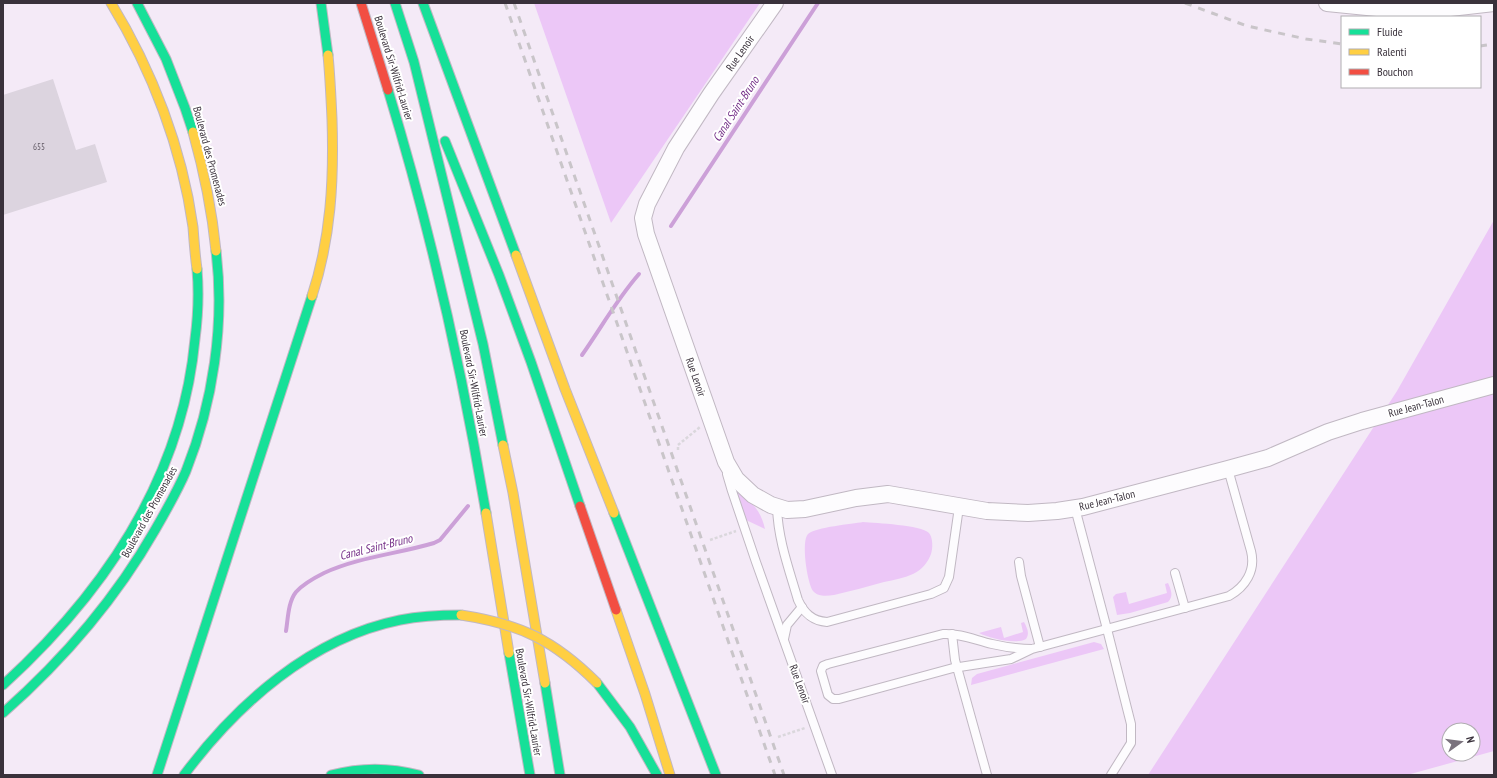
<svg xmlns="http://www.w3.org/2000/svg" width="1497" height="778" font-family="'PT Sans Narrow',sans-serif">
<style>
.green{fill:#ecc7f7;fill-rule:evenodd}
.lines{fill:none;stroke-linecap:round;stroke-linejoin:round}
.stream{stroke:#cca0d8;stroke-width:4}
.building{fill:#dcd4df}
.lane-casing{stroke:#c1b8c3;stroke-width:10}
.street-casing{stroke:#c1b8c3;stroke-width:18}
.fast-casing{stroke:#c1b8c3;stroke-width:11}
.slow-casing{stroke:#c1b8c3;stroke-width:11}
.jam-casing{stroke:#c1b8c3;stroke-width:11}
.path{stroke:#dad7dc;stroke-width:2.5;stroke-dasharray:3 2;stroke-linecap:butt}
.lane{stroke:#fdfcfe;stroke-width:8}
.street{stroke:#fdfcfe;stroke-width:16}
.fast{stroke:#16e098;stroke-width:9}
.slow{stroke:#ffcf43;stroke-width:9}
.jam{stroke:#f24e42;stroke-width:9}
.rail{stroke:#c9c5c9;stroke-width:3;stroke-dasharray:7 7;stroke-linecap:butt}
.slow-bridge-casing{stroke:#c1b8c3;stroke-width:11;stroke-linecap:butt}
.slow-bridge{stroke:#ffcf43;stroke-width:9}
.labels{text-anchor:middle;stroke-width:4;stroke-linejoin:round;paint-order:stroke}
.number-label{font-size:9px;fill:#625a65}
.street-label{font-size:11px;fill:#39313b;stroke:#fff}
.water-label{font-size:12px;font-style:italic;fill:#752f88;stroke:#fff}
</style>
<rect width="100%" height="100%" fill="#f4eaf7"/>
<g class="green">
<path d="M 534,3 L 760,3 L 611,223 Z"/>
<path d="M 1494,220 L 1494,751 L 1407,775 L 1148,775 L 1397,391 ZM 1449,730 L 1473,730 L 1473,754 L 1449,754 Z"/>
<path d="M 734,488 C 750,502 760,507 765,529 L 746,520 Z"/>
<path d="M 863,522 C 876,523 921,525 929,533 C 933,538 933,548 931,554 C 928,562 922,570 913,574 C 904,578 894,580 884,582 C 867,587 850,591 834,595 C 827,596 818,597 813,591 C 807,582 801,541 808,534 C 816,527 852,524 863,522 Z"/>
<path d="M 1168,583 C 1171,590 1174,596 1168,602 L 1130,613 L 1117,615 L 1113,597 L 1116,594 L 1126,592 L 1129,604 L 1167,593 L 1165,584 Z"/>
<path d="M 1024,622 C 1027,628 1030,633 1026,639 C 1016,645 989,638 979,633 L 1001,627 L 1004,638 L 1023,632 L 1021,623 Z"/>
<path d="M 1094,642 L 1101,644 L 1104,649 L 971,685 L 972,678 L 977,674 Z"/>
</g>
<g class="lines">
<g class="stream">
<path d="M 671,226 L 818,3"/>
<path d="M 582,355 C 601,328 617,299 639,274"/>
<path d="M 286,631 C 288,619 288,602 296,592 C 303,584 314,578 324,573 C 359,557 397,554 434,543 L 440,540 L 468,506"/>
</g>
</g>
<path class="building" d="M 53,79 L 76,150 L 95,144 L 107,182 L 3,215 L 3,95 Z"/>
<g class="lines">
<g class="lane-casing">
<g id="lane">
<path d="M 727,474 L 732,491 L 756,562 L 832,775"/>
<path d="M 777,507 C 778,540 789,569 798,600 C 804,613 812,621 827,622 L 931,594 L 944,588 L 949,577 L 959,507"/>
<path d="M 1075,508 L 1107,629 L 1131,724 L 1131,743 L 1111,775"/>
<path d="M 1019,562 L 1021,576 L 1040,647"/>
<path d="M 1175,573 L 1185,608"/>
<path d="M 952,634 L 955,660 L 987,775"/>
<path d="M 784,639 L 787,625 L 802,607"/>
<path d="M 1032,649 L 1011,659 L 953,668 L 839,699 L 833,699 L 828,695 L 821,671 L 823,666 L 828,664 L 943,634 C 960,633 975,640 992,644 C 1005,647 1018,649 1032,649 L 1229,596 C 1245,587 1256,571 1251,551 L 1228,469"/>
</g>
</g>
<g class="street-casing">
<g id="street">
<path d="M 775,3 L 711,94 L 676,148 L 647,204 L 643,218 L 646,234 L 726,462 L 736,479 L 753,495 L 771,505 L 787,510 L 805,509 L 856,498 L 888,494 L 987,511 L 1028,513 L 1057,511 L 1083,507 L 1228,469 L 1268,458 L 1328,432 L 1362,421 L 1494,385"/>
<path d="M 1327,3 L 1387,9 L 1441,9 L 1494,3"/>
</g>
</g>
<g class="fast-casing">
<g id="fast">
<path d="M 137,3 L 166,59 L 185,108 L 193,132"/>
<path d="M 321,3 L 328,55"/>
<path d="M 395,3 L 414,62 L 483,344 L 503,445"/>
<path d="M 423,3 L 516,255"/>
<path d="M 388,90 C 430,228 462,370 486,513"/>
<path d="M 445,141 L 499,275 L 531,362 L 580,506"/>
<path d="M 614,513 L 716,775"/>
<path d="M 509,653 L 530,775"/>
<path d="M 545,683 L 560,775"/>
<path d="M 597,683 L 630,727 L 657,775"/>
<path d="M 3,685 C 105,592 182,479 195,339 C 198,316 199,292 197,269"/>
<path d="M 3,713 C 63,660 115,600 155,530 C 166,511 177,492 186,471 C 213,403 225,324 216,251"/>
<path d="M 157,775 L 312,296"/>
<path d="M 184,775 C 237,704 311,638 400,620 C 420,616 441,615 461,615"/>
<path d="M 331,775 C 361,767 389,767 419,775"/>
</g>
</g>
<g class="slow-casing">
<g id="slow">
<path d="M 111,3 C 152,70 182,148 193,227 C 194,241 195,255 197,269"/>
<path d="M 193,132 C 204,171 212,211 216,251"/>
<path d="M 516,255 L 565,389 L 614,513"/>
<path d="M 312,296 C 331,238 334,180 332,119 C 331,97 330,76 328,55"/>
<path d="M 503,445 L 513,493 L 545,683"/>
<path d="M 486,513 L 509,653"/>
<path d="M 616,610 L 645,694 L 670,775"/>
</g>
</g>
<g class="jam-casing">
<g id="jam">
<path d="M 361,3 L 388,90"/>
<path d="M 580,506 L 616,610"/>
</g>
</g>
<g class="path">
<path d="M 678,450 L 678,445 L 700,427"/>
<path d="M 710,540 L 736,531"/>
<path d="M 778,737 L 805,728"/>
</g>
<use href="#lane" class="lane"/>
<use href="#street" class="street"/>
<use href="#fast" class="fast"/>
<use href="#slow" class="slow"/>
<use href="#jam" class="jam"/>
<g class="rail">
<path d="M 505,3 L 775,775"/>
<path d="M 514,3 L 784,775"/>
<path d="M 1185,3 L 1247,26 L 1306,39 L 1342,44"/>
<path d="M 1480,46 L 1494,44"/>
</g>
<g class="slow-bridge-casing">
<path id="slow-bridge" d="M 461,615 C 520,624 554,640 597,683"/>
</g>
<use href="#slow-bridge" class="slow-bridge"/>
</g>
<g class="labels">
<g class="number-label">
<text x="39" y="150">655</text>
</g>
<g class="street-label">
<text transform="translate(740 53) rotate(-55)" y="4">Rue Lenoir</text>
<text transform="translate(394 68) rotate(73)" y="4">Boulevard Sir-Wilfrid-Laurier</text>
<text transform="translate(210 156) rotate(75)" y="4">Boulevard des Promenades</text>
<text transform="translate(696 377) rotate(71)" y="4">Rue Lenoir</text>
<text transform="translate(474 383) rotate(79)" y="4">Boulevard Sir-Wilfrid-Laurier</text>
<text transform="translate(1416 406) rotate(-15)" y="4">Rue Jean-Talon</text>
<text transform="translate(1107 500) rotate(-14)" y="4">Rue Jean-Talon</text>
<text transform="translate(149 512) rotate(-61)" y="4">Boulevard des Promenades</text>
<text transform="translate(800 684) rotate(70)" y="4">Rue Lenoir</text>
<text transform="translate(529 702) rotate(80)" y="4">Boulevard Sir-Wilfrid-Laurier</text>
</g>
<g class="water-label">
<text transform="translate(736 109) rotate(-57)" y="4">Canal Saint-Bruno</text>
<text transform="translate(376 547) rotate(-14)" y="4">Canal Saint-Bruno</text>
</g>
</g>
<rect width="1497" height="778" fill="none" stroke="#39313b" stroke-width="8"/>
<rect x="1341" y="16" width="140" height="72" fill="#ffffff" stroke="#b0adb1"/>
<rect x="1349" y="29" width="20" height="6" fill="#16e098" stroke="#b0adb1"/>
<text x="1377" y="36" font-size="12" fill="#39313b">Fluide</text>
<rect x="1349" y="49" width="20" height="6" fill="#ffcf43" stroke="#b0adb1"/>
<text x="1377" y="56" font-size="12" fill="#39313b">Ralenti</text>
<rect x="1349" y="69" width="20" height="6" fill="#f24e42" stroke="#b0adb1"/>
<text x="1377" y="76" font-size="12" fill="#39313b">Bouchon</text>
<g transform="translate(1461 742) rotate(76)"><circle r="19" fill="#ffffff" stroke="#b0adb1"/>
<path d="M0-3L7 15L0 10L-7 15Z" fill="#7a727d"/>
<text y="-6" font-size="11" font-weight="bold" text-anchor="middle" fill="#39313b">N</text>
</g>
</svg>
